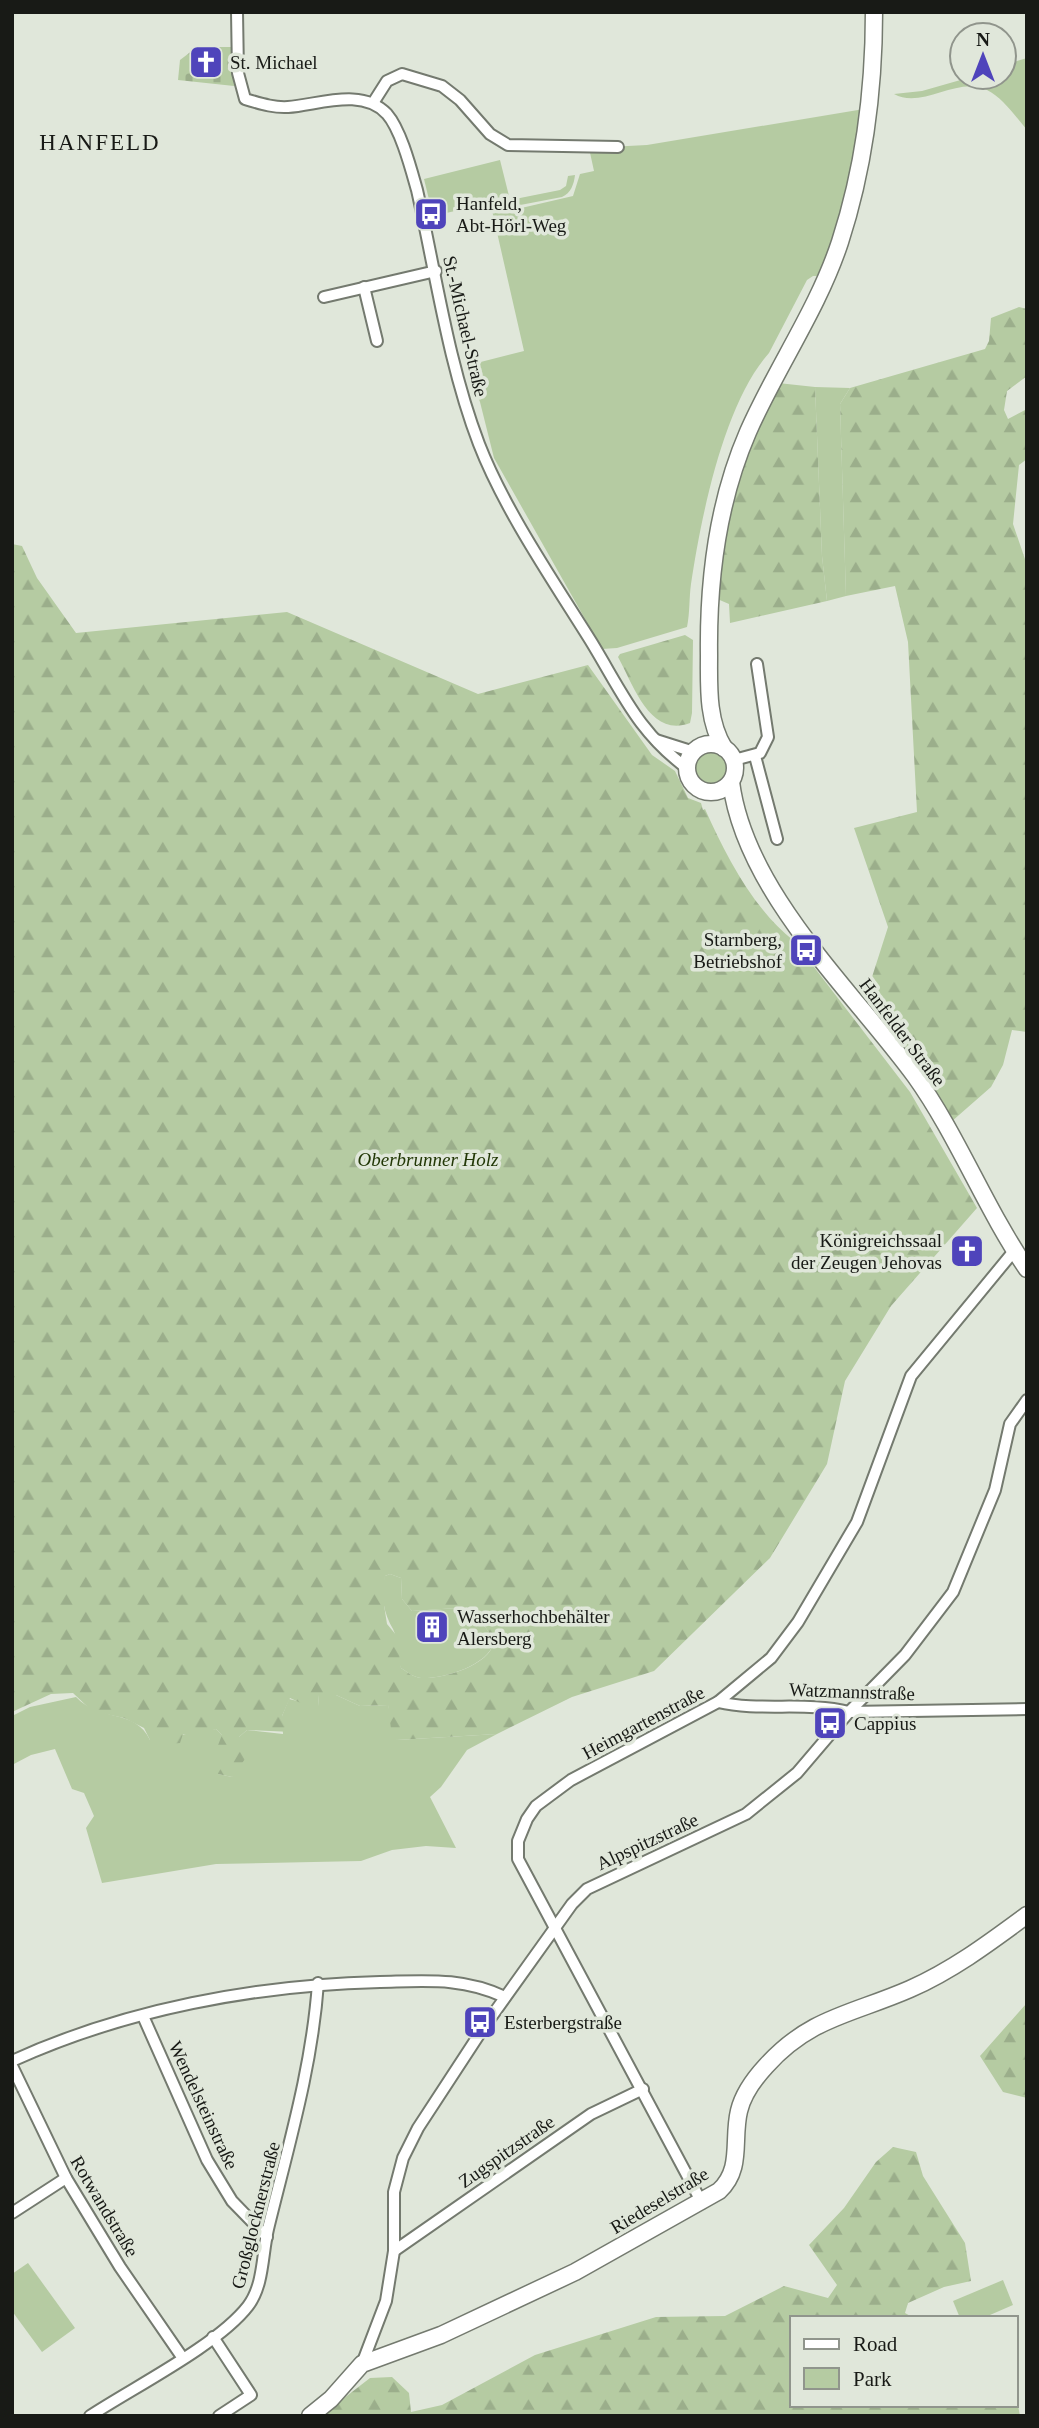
<svg xmlns="http://www.w3.org/2000/svg" width="1039" height="2428" font-family="'Times New Roman',serif">
<style>
.green{fill:#b5cba2}
.forest{fill:url(#forest-firs);fill-rule:evenodd}
.cemetery{fill:url(#cemetery-stones)}
.lines{fill:none;stroke-linecap:round;stroke-linejoin:round}
.street-casing{stroke:#747a6f;stroke-width:14}
.secondary-casing{stroke:#747a6f;stroke-width:19}
.street{stroke:#fff;stroke-width:10}
.secondary{stroke:#fff;stroke-width:16}
.labels{text-anchor:middle;stroke-width:7;stroke-linejoin:round;paint-order:stroke}
.poi-label{font-size:19px;fill:#181a16;stroke:#e0e7da;text-anchor:start}
.street-label{font-size:19px;fill:#181a16;stroke:#e0e7da}
.park-label{font-size:19px;font-style:italic;fill:#233807;stroke:#e0e7da}
.quarter-label{font-size:23px;letter-spacing:2px;fill:#181a16;stroke:#e0e7da}
</style>
<defs>
<pattern id="forest-firs" width="22" height="20" patternUnits="userSpaceOnUse" patternTransform="scale(1.75)"><rect width="22" height="20" fill="#b5cba2"/><path d="M5 1l3.5 6h-7zM16 11l3.5 6h-7z" fill="#9bae8b"/></pattern>
<pattern id="cemetery-stones" width="16" height="16" patternUnits="userSpaceOnUse" patternTransform="scale(1.75)"><rect width="16" height="16" fill="#b5cba2"/><path d="M2 7V4a2 2 0 0 1 4 0v3zM10 15v-3a2 2 0 0 1 4 0v3z" fill="#9bae8b"/></pattern>
</defs>
<rect width="100%" height="100%" fill="#e0e7da"/>
<g class="green">
<path d="M 1027,58 L 1027,130 C 1015,116 1003,98 987,90 C 958,75 922,110 894,94 L 922,91 L 971,77 L 1004,77 L 1004,65 Z"/>
<path d="M 864,109 L 844,209 L 820,276 L 813,276 L 807,280 L 769,353 C 724,403 701,517 691,584 C 689,598 690,613 687,627 L 617,648 L 602,649 L 494,458 L 480,402 L 465,366 L 524,351 L 491,206 L 517,209 L 573,196 L 580,174 L 594,171 L 589,148 L 647,145 Z"/>
<path d="M 500,160 L 510,200 L 560,190 L 566,186 L 568,176 L 575,175 C 574,184 571,193 562,197 L 515,206 L 490,203 L 433,216 L 424,179 Z"/>
<path d="M 815,387 L 850,388 L 840,404 L 846,596 L 827,601 L 822,556 Z"/>
<circle cx="711" cy="768" r="18"/>
<path d="M 390,1574 L 401,1578 L 402,1599 L 412,1611 L 472,1607 C 478,1622 488,1627 494,1642 C 488,1666 443,1679 421,1678 C 413,1677 407,1672 401,1668 C 396,1657 399,1640 393,1629 C 384,1614 380,1595 385,1576 Z"/>
<path d="M 319,1695 L 336,1695 L 360,1706 L 388,1705 L 397,1740 L 497,1734 L 467,1750 L 441,1787 L 430,1797 L 456,1848 L 426,1846 L 392,1850 L 361,1861 L 216,1864 L 102,1883 L 86,1828 L 94,1816 L 84,1793 L 72,1789 L 55,1749 L 31,1755 L 12,1765 L 12,1716 L 30,1707 L 76,1697 C 101,1723 135,1708 150,1740 L 216,1729 L 222,1735 L 218,1774 L 232,1777 L 239,1737 L 247,1730 L 283,1734 L 282,1716 L 289,1699 L 318,1706 Z"/>
<path d="M 28,2263 L 75,2328 L 42,2352 L 12,2311 L 12,2274 Z"/>
<path d="M 1003,2280 L 1013,2305 L 983,2318 L 960,2318 L 953,2301 Z"/>
</g>
<g class="forest">
<path d="M 1019,307 L 1027,309 L 1027,376 L 1007,391 L 1004,410 L 1008,419 L 1027,409 L 1027,459 L 1019,465 L 1013,524 L 1027,565 L 1027,1032 L 1012,1030 L 1003,1065 L 991,1087 L 951,1122 L 864,1002 L 888,927 L 854,828 L 917,812 L 908,642 L 895,586 L 846,596 L 840,404 L 850,388 L 985,349 L 989,341 L 991,318 Z"/>
<path d="M 778,383 L 815,387 L 822,556 L 827,601 L 730,623 L 729,604 L 715,598 L 725,524 L 743,460 Z"/>
<path d="M 12,544 L 22,546 L 37,578 L 76,633 L 287,612 L 478,694 L 588,665 L 652,755 L 675,771 L 688,798 L 701,803 L 703,810 L 705,809 C 726,856 754,910 794,941 L 910,1092 L 977,1208 L 891,1306 L 845,1381 L 827,1464 L 770,1558 L 654,1671 L 572,1697 L 497,1734 L 397,1740 L 392,1737 L 388,1705 L 360,1706 L 336,1695 L 319,1695 L 318,1707 L 307,1706 L 290,1698 L 282,1716 L 292,1727 L 292,1732 L 247,1730 L 239,1737 L 245,1759 L 232,1777 L 218,1774 L 213,1758 L 222,1735 L 216,1729 L 201,1734 L 183,1734 L 180,1743 L 160,1745 L 150,1740 L 144,1728 L 124,1718 L 92,1711 L 73,1693 L 51,1694 L 12,1712 ZM 390,1574 L 401,1578 L 402,1599 L 412,1611 L 472,1607 C 478,1622 488,1627 494,1642 C 489,1666 443,1679 421,1678 C 413,1677 407,1672 401,1668 L 397,1636 L 387,1624 L 384,1605 L 385,1576 Z"/>
<path d="M 685,635 L 693,640 L 692,713 L 690,723 C 650,738 634,686 618,657 L 620,654 Z"/>
<path d="M 1027,1989 L 1027,2098 L 1003,2092 L 980,2056 L 1026,2004 Z"/>
<path d="M 893,2147 L 916,2152 L 923,2176 L 965,2243 L 971,2281 L 944,2287 L 908,2303 L 905,2313 L 914,2318 L 792,2318 L 792,2405 L 1016,2405 L 1016,2395 L 1020,2416 L 321,2416 L 370,2378 L 392,2377 L 409,2393 L 411,2412 L 442,2405 L 535,2355 L 656,2317 L 725,2316 L 784,2286 L 828,2298 L 837,2285 L 809,2245 L 844,2208 L 876,2162 Z"/>
</g>
<path class="cemetery" d="M 197,47 L 231,47 L 234,86 L 178,80 L 180,60 Z"/>
<g class="lines">
<g class="street-casing">
<g id="street">
<path d="M 237,12 L 238,73 L 245,99 C 259,103 273,108 288,107 C 318,105 362,87 387,114 C 401,130 411,169 417,190 C 436,274 448,363 479,444 C 505,511 554,582 592,643 C 623,694 638,732 688,769"/>
<path d="M 373,103 L 387,81 L 402,74 L 442,86 L 460,100 L 490,134 L 508,145 L 618,147"/>
<path d="M 364,287 L 377,341"/>
<path d="M 324,297 L 436,271"/>
<path d="M 656,740 L 694,752"/>
<path d="M 755,756 L 777,839"/>
<path d="M 734,760 L 760,753 L 768,737 L 757,664"/>
<path d="M 718,1702 C 761,1712 806,1701 849,1712 L 1027,1709"/>
<path d="M 143,2016 L 207,2160 L 232,2201 L 267,2237"/>
<path d="M 12,2061 C 126,2009 256,1985 380,1982 C 426,1981 462,1977 505,1997"/>
<path d="M 12,2066 L 66,2178 L 120,2267 L 182,2357"/>
<path d="M 702,2203 L 518,1859 L 518,1841 L 527,1819 L 536,1806 L 571,1780 L 718,1702 L 771,1658 L 798,1622 L 857,1522 L 911,1376 L 1014,1251"/>
<path d="M 12,2213 L 66,2178"/>
<path d="M 394,2251 L 591,2114 L 643,2089"/>
<path d="M 213,2337 L 251,2395 L 219,2416"/>
<path d="M 362,2364 L 386,2301 L 394,2251 L 394,2192 L 403,2158 L 418,2128 L 484,2027 L 572,1904 L 587,1889 L 746,1814 L 797,1773 L 849,1712 L 905,1655 L 953,1592 L 995,1490 L 1010,1424 L 1027,1400"/>
<path d="M 90,2416 C 134,2387 218,2345 248,2306 C 264,2285 262,2254 268,2229 C 288,2147 312,2068 318,1983"/>
</g>
</g>
<g class="secondary-casing">
<g id="secondary">
<circle cx="711" cy="768" r="24"/>
<path d="M 724,748 C 707,720 709,686 709,655 C 708,580 718,501 748,432 C 776,368 818,309 840,242 C 864,168 874,90 874,12"/>
<path d="M 731,782 C 745,892 852,990 915,1076 C 958,1136 985,1208 1027,1269"/>
<path d="M 310,2416 L 331,2399 L 362,2364 L 441,2335 L 575,2272 L 719,2191 C 743,2169 732,2140 739,2111 C 743,2094 754,2079 766,2066 C 810,2017 853,2014 910,1989 C 953,1970 989,1943 1027,1915"/>
</g>
</g>
<use href="#street" class="street"/>
<use href="#secondary" class="secondary"/>
</g>
<defs>
<g id="church-square" transform="scale(1.75)"><rect x="-9" y="-9" width="18" height="18" rx="4" fill="#4f44bb" stroke="#e0e7da"/><path d="M-1.2-6h2.4v3.5h3.3v2.4h-3.3V6h-2.4V-.1h-3.3v-2.4h3.3Z" fill="#fff"/></g>
<g id="bus-square" transform="scale(1.75)"><rect x="-9" y="-9" width="18" height="18" rx="4" fill="#4f44bb" stroke="#e0e7da"/><path d="M-5-6H5V4H4V6H2V4H-2V6H-4V4H-5ZM-3.5-4V0h7V-4ZM-3.5 1.2v1.5H-2V1.2ZM2 1.2v1.5H3.5V1.2Z" fill="#fff"/></g>
<g id="building-square" transform="scale(1.75)"><rect x="-9" y="-9" width="18" height="18" rx="4" fill="#4f44bb" stroke="#e0e7da"/><path d="M-4-6H4V6H1V3H-1V6H-4ZM-2.5-4.3h1.7v1.8h-1.7ZM.8-4.3h1.7v1.8H.8ZM-2.5-1h1.7V.8h-1.7ZM.8-1h1.7V.8H.8Z" fill="#fff"/></g>
</defs>
<g fill-rule="evenodd">
<use href="#church-square" x="206" y="62"/>
<use href="#bus-square" x="431" y="214"/>
<use href="#bus-square" x="806" y="950"/>
<use href="#church-square" x="967" y="1251"/>
<use href="#building-square" x="432" y="1627"/>
<use href="#bus-square" x="830" y="1723"/>
<use href="#bus-square" x="480" y="2022"/>
</g>
<g class="labels">
<g class="poi-label">
<text x="230" y="69">St. Michael</text>
<text x="456" y="210">Hanfeld,<tspan x="456" dy="22">Abt-Hörl-Weg</tspan></text>
<text x="782" y="946" text-anchor="end">Starnberg,<tspan x="782" dy="22">Betriebshof</tspan></text>
<text x="942" y="1247" text-anchor="end">Königreichssaal<tspan x="942" dy="22">der Zeugen Jehovas</tspan></text>
<text x="457" y="1623">Wasserhochbehälter<tspan x="457" dy="22">Alersberg</tspan></text>
<text x="854" y="1730">Cappius</text>
<text x="504" y="2029">Esterbergstraße</text>
</g>
<g class="street-label">
<text transform="translate(466 326) rotate(77)" y="7">St.-Michael-Straße</text>
<text transform="translate(903 1032) rotate(53)" y="7">Hanfelder Straße</text>
<text transform="translate(852 1691) rotate(2)" y="7">Watzmannstraße</text>
<text transform="translate(643 1722) rotate(-28)" y="7">Heimgartenstraße</text>
<text transform="translate(647 1841) rotate(-25)" y="7">Alpspitzstraße</text>
<text transform="translate(204 2105) rotate(65)" y="7">Wendelsteinstraße</text>
<text transform="translate(506 2151) rotate(-35)" y="7">Zugspitzstraße</text>
<text transform="translate(659 2200) rotate(-31)" y="7">Riedeselstraße</text>
<text transform="translate(105 2206) rotate(59)" y="7">Rotwandstraße</text>
<text transform="translate(255 2215) rotate(-76)" y="7">Großglocknerstraße</text>
</g>
<g class="park-label">
<text x="428" y="1166">Oberbrunner Holz</text>
</g>
<g class="quarter-label">
<text x="100" y="150">HANFELD</text>
</g>
</g>
<rect width="1039" height="2428" fill="none" stroke="#181a16" stroke-width="28"/>
<rect x="790" y="2316" width="228" height="91" fill="#e0e7da" stroke="#90958c" stroke-width="2"/>
<rect x="804" y="2339" width="35" height="10" fill="#ffffff" stroke="#90958c" stroke-width="2"/>
<text x="853" y="2351" font-size="21" fill="#181a16">Road</text>
<rect x="804" y="2368" width="35" height="21" fill="#b5cba2" stroke="#90958c" stroke-width="2"/>
<text x="853" y="2386" font-size="21" fill="#181a16">Park</text>
<g transform="translate(983 56)"><circle r="33" fill="#e0e7da" stroke="#90958c" stroke-width="2"/>
<path d="M0-5L12 26L0 18L-12 26Z" fill="#4f44bb"/>
<text y="-10" font-size="19" font-weight="bold" text-anchor="middle" fill="#181a16">N</text>
</g>
</svg>
